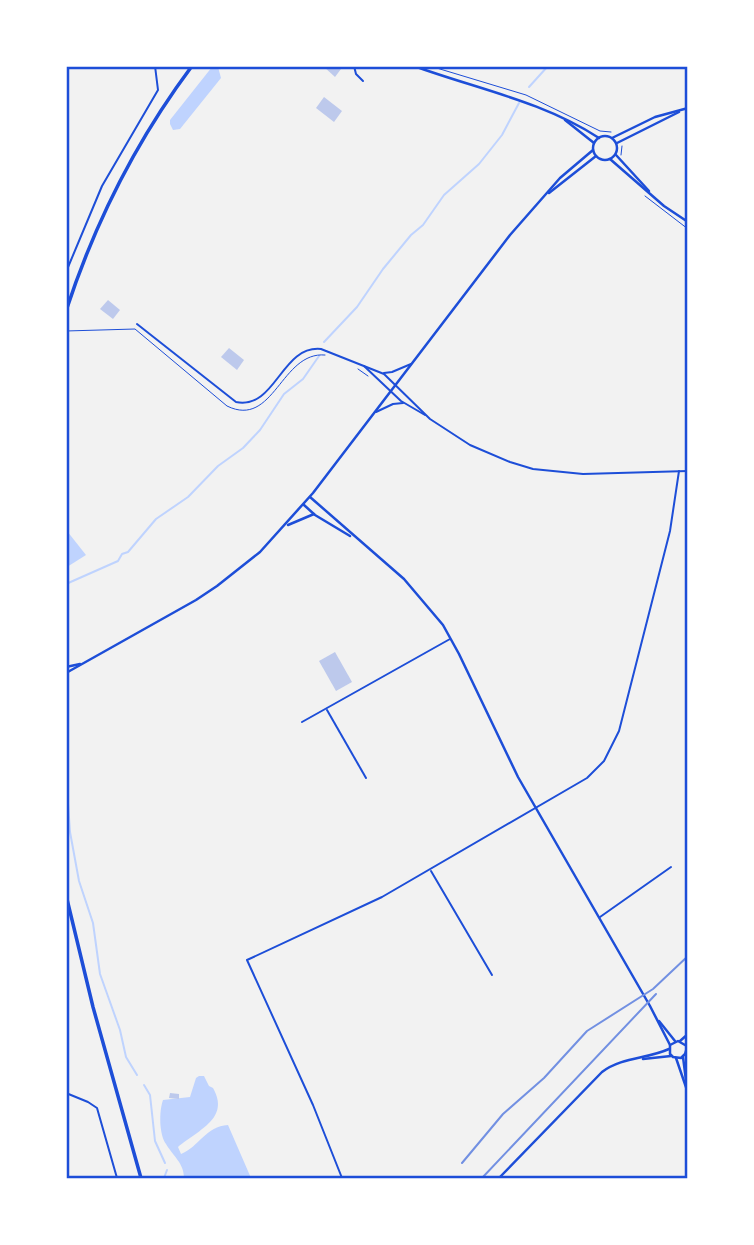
<svg xmlns="http://www.w3.org/2000/svg" width="754" height="1245" font-family="Poppins,sans-serif">
<style>
.water{fill:#bfd3fe}
.lines{fill:none;stroke-linecap:round;stroke-linejoin:round}
.stream{stroke:#bfd3fe;stroke-width:2}
.building{fill:#bdc9ec}
.path{stroke:#1d4ed8;stroke-width:1}
.minor{stroke:#1d4ed8;stroke-width:2}
.tertiary{stroke:#1d4ed8;stroke-width:2.5}
.primary{stroke:#1d4ed8;stroke-width:3.5}
.rail{stroke:#7290e2;stroke-width:2}
.neatline{fill:none;stroke:#1d4ed8;stroke-width:2.5}
</style>
<rect width="100%" height="100%" fill="#f2f2f2"/>
<g class="water">
<path d="M 212,67 L 218,67 L 221,78 L 180,129 L 173,130 L 170,124 L 170,120 Z"/>
<path d="M 67,531 L 86,555 L 67,567 L 66,567 Z"/>
<path d="M 199,1076 L 204,1076 L 209,1086 L 213,1088 C 230,1118 200,1129 178,1147 L 181,1154 C 199,1147 206,1126 228,1125 L 251,1178 L 184,1178 C 184,1163 173,1156 166,1144 C 159,1134 159,1111 163,1100 L 190,1097 L 196,1078 Z"/>
</g>
<g class="lines">
<g class="stream">
<path d="M 529,87 L 548,66"/>
<path d="M 324,342 L 357,307 L 383,269 L 411,235 L 423,225 L 444,195 L 479,164 L 502,135 L 519,103"/>
<path d="M 66,584 L 118,561 L 122,554 L 128,552 L 156,519 L 188,497 L 218,466 L 243,448 L 260,430 L 284,394 L 303,379 L 319,356"/>
<path d="M 66,775 L 70,832 L 79,881 L 93,923 L 100,974 L 120,1030 L 126,1057 L 137,1075"/>
<path d="M 144,1085 L 150,1095 L 155,1141 L 165,1163"/>
<path d="M 164,1178 L 167,1170"/>
</g>
</g>
<g class="building">
<path d="M 323,66 L 338,66 L 341,69 L 335,77 Z"/>
<path d="M 324,97 L 342,111 L 334,122 L 316,108 Z"/>
<path d="M 108,300 L 120,310 L 113,319 L 100,309 Z"/>
<path d="M 229,348 L 244,360 L 237,370 L 221,357 Z"/>
<path d="M 335,652 L 352,682 L 336,691 L 319,661 Z"/>
<path d="M 170,1093 L 179,1094 L 179,1099 L 169,1098 Z"/>
</g>
<g class="lines">
<g class="path">
<path d="M 430,66 L 526,95 L 600,131 L 611,132"/>
<path d="M 621,155 L 622,146"/>
<path d="M 645,196 L 688,229"/>
<path d="M 66,331 L 135,329 L 227,406 C 274,429 281,351 325,355"/>
<path d="M 358,369 L 368,376"/>
</g>
<g class="minor">
<path d="M 354,66 L 356,74 L 363,81"/>
<path d="M 66,272 L 102,186 L 158,90 L 155,66"/>
<path d="M 137,324 L 236,402 C 276,410 281,345 321,349 L 384,374 L 430,419 L 470,445 L 510,462 L 533,469 L 583,474 L 688,471"/>
<path d="M 364,366 L 401,401 L 425,415"/>
<path d="M 384,373 L 392,372 L 411,364"/>
<path d="M 376,412 L 393,404 L 403,403"/>
<path d="M 327,710 L 366,778"/>
<path d="M 302,722 L 450,639"/>
<path d="M 431,871 L 492,975"/>
<path d="M 600,917 L 671,867"/>
<path d="M 66,1093 L 88,1102 L 97,1108 L 117,1178"/>
<path d="M 342,1178 L 313,1105 L 247,960 L 382,897 L 587,778 L 604,761 L 619,731 L 670,531 L 679,471"/>
</g>
<g class="tertiary">
<path d="M 414,66 C 477,89 542,101 599,138"/>
<path d="M 565,120 L 594,143"/>
<circle cx="605" cy="148" r="12"/>
<path d="M 612,138 L 655,117 L 688,108"/>
<path d="M 617,143 L 679,112"/>
<path d="M 616,155 L 649,191"/>
<path d="M 610,159 L 664,206 L 688,222"/>
<path d="M 549,193 L 596,156"/>
<path d="M 310,497 L 404,579 L 443,625 L 459,654 L 518,777 L 650,1006 L 670,1045 L 670,1054 L 673,1057 L 681,1058 L 685,1054 L 688,1044"/>
<path d="M 304,505 L 315,515 L 350,536"/>
<path d="M 288,525 L 314,514"/>
<path d="M 66,667 L 80,664"/>
<path d="M 66,673 L 196,600 L 217,586 L 260,552 L 313,493 L 510,235 L 560,178 L 593,150"/>
<path d="M 659,1021 L 675,1041"/>
<path d="M 680,1041 L 688,1034"/>
<path d="M 670,1045 L 678,1041 L 685,1045"/>
<path d="M 683,1057 L 687,1088"/>
<path d="M 676,1058 L 688,1093"/>
<path d="M 643,1059 L 671,1056"/>
<path d="M 499,1178 L 602,1072 C 622,1057 647,1059 669,1049"/>
</g>
<g class="primary">
<path d="M 66,311 C 95,222 136,141 192,66"/>
<path d="M 66,895 L 93,1007 L 141,1178"/>
</g>
<g class="rail">
<path d="M 462,1163 L 503,1114 L 544,1078 L 587,1031 L 653,989 L 688,956"/>
<path d="M 482,1178 L 656,994"/>
</g>
</g>
<rect width="754" height="1245" fill="none" stroke="#ffffff" stroke-width="136"/>
<rect x="68" y="68" width="618" height="1109" class="neatline"/>
</svg>
